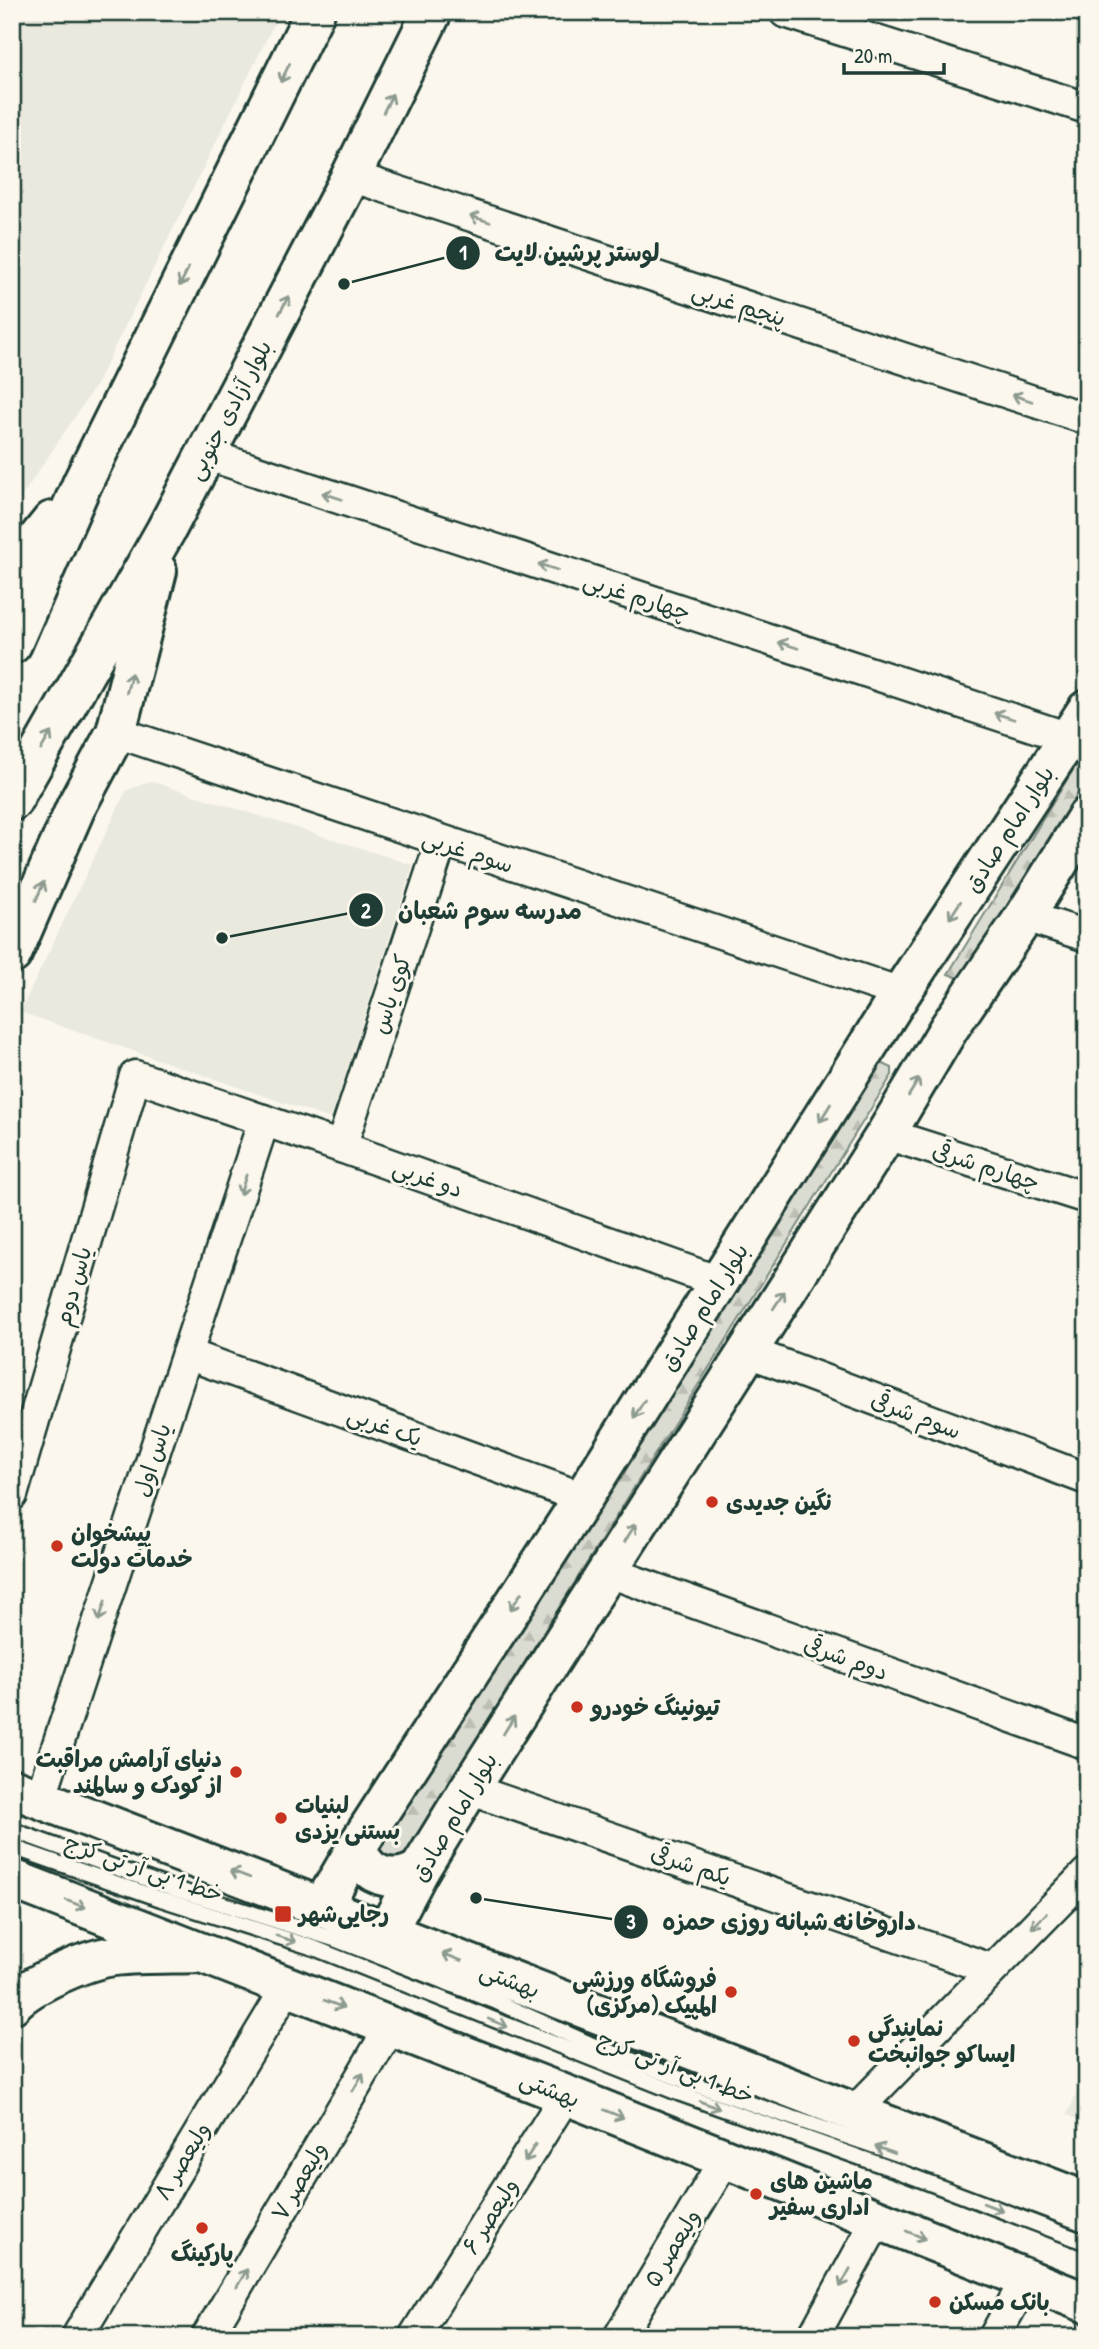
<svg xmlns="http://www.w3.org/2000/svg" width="1099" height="2349" font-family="'Patrick Hand','Playpen Sans Arabic',sans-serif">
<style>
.built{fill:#eae9de}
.forest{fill:url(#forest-firs);stroke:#7d8c82;stroke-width:2}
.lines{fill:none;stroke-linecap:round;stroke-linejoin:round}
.lane-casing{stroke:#1f3d34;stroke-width:19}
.street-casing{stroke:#1f3d34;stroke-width:35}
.secondary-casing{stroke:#1f3d34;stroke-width:44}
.primary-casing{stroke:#1f3d34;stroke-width:44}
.highway-casing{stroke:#1f3d34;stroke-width:44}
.lane{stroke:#fbf7ec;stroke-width:14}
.street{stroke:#fbf7ec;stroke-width:30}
.secondary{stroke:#fbf7ec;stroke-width:38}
.primary{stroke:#fbf7ec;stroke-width:38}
.highway{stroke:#fbf7ec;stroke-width:38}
.oneway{stroke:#8d9a90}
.poi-dot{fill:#c8321e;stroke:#fbf7ec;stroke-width:2.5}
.labels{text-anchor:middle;stroke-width:6;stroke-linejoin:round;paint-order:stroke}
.street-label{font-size:23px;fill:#1f3d34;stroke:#fbf7ec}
.poi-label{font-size:23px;font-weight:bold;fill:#1f3d34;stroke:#fbf7ec;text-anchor:start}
.leader{fill:none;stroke:#1f3d34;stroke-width:2.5}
.callout-dot{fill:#1f3d34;stroke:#fbf7ec;stroke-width:2.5}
.mark-label{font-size:21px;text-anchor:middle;font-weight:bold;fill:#fff}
.callout-label{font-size:24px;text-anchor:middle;font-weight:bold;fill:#1f3d34;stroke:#fbf7ec;stroke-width:6;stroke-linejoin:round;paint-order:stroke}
</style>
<defs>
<pattern id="forest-firs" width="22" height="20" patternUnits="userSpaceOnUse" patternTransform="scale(1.75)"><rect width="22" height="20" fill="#dbdcd1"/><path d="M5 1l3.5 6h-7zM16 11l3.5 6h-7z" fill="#bcbeb4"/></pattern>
</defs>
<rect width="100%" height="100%" fill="#fbf7ec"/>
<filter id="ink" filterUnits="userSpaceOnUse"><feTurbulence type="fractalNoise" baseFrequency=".0143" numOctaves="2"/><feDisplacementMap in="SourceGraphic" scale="14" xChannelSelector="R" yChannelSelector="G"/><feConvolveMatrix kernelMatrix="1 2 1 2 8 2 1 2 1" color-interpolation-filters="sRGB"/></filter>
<g filter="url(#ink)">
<g class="built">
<path d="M 12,12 L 280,12 L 96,385 L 12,511 Z"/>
<path d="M 150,781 L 413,865 L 331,1119 L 20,1012 L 126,791 Z"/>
<path d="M 1087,2069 L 1087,2123 L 1067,2115 Z"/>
</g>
<g class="forest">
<path d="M 1087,747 L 1087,779 L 961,979 L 948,974 Z"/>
<path d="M 881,1063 L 892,1068 L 892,1075 L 405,1854 L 394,1858 L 383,1858 L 379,1848 Z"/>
</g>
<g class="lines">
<g class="lane-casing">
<g id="lane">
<path d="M 12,1830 L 169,1887 L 334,1939 L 497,2002 L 590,2044 L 694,2084 L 918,2161 L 1087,2225"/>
<path d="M 12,1847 L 161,1899 L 314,1948 L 678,2093 L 898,2171 L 1087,2243"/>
</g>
</g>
<g class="street-casing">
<g id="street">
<path d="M 785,12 L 1087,108"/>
<path d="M 351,176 L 1087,419"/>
<path d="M 205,454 L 1069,738"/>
<path d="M 116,732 L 901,993"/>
<path d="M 1025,916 L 1087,936"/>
<path d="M 886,1134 L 1087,1198"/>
<path d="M 341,1147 L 441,842"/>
<path d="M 746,1351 L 1087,1479"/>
<path d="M 187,1354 L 583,1498"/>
<path d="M 12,1495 L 135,1076 L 341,1147 L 719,1282"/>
<path d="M 606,1571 L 1087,1744"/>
<path d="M 469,1789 L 991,1969"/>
<path d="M 40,1799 L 264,1120"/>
<path d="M 852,2114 L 1087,1873"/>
<path d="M 77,2337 L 288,1986"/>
<path d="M 207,2337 L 391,2026"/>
<path d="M 414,2337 L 566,2095"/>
<path d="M 619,2337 L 725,2159"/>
<path d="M 813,2337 L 877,2220"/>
<path d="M 994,2337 L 1026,2280"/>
</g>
</g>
<g class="secondary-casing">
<g id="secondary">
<path d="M 358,1845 C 361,1877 396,1886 420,1869"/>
<path d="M 323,1905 L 358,1845 L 583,1498 L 901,993 L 1087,710"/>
<path d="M 387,1931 L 420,1869 L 469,1789 L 886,1134 L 949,1028 L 1025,916 L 1087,817"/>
</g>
</g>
<g class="primary-casing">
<g id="primary">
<path d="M 12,571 L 52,521"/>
<path d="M 12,644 L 82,484 L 315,12"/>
<path d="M 12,801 L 166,530 L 351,176 L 432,12"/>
<path d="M 12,954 L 76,807 L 116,732 L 157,571"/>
<path d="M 12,1788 C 372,1923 727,2067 1087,2202"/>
<path d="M 12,1879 L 566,2095 L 1087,2303"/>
</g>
</g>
<g class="highway-casing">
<path id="highway" d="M 12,2004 C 30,1984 87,1959 114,1956 C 143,1953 172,1954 201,1953"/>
</g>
<use href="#lane" class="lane"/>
<use href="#street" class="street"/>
<use href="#secondary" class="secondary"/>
<use href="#primary" class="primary"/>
<use href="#highway" class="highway"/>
</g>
<defs><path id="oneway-shaft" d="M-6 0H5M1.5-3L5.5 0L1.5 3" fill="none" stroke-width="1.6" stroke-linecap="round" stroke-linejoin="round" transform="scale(1.75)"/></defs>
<g class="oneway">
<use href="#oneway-shaft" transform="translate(285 73) rotate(116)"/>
<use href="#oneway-shaft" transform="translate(388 103) rotate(-64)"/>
<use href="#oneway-shaft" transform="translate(480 219) rotate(-162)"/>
<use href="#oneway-shaft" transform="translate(184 277) rotate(116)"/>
<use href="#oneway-shaft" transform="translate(284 305) rotate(-62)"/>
<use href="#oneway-shaft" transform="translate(1022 398) rotate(-162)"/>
<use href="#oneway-shaft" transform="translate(332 496) rotate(-162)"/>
<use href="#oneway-shaft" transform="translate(548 567) rotate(-162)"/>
<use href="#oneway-shaft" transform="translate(788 645) rotate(-162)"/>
<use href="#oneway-shaft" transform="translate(129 683) rotate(-76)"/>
<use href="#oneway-shaft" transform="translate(1004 716) rotate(-162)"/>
<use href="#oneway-shaft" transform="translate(46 741) rotate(-60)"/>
<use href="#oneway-shaft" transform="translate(40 891) rotate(-66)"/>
<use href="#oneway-shaft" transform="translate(955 910) rotate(123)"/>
<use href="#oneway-shaft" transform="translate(914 1087) rotate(-59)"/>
<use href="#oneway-shaft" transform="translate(825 1113) rotate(122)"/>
<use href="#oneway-shaft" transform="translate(243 1185) rotate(108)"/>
<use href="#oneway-shaft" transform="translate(779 1300) rotate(-57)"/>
<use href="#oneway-shaft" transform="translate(639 1409) rotate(122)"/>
<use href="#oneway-shaft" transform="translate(630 1533) rotate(-58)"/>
<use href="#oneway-shaft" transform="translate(516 1601) rotate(123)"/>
<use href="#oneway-shaft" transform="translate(102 1611) rotate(108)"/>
<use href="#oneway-shaft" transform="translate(509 1725) rotate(-58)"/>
<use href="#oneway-shaft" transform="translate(240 1874) rotate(-159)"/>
<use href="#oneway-shaft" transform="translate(76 1904) rotate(21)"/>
<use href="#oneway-shaft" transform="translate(1039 1921) rotate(135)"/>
<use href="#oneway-shaft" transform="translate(286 1939) rotate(18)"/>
<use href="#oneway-shaft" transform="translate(452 1957) rotate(-159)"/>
<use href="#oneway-shaft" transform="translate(334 2004) rotate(21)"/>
<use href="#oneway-shaft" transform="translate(498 2023) rotate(22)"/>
<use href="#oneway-shaft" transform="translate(358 2082) rotate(-60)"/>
<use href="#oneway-shaft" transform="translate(710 2105) rotate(20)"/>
<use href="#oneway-shaft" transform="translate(614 2114) rotate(22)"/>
<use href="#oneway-shaft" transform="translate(885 2150) rotate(-160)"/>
<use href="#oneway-shaft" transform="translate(530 2153) rotate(122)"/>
<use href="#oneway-shaft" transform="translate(993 2207) rotate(21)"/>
<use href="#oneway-shaft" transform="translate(916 2235) rotate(22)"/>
<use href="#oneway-shaft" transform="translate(242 2278) rotate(-60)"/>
<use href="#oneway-shaft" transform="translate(845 2278) rotate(119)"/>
</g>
</g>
<g class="poi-dot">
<circle cx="712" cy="1502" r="7"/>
<circle cx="57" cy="1546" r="7"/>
<circle cx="577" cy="1707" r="7"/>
<circle cx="236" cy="1772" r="7"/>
<circle cx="281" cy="1818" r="7"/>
<rect x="274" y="1905" width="18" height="18" rx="3.5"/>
<circle cx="731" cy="1992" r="7"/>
<circle cx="854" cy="2041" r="7"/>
<circle cx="756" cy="2194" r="7"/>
<circle cx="202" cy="2228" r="7"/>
<circle cx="935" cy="2302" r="7"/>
</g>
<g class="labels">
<g class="street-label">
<text transform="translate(739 304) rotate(18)" y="8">پنجم غربی</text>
<text transform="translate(229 410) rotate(-62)" y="8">بلوار آزادی جنوبی</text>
<text transform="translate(637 596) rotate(18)" y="8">چهارم غربی</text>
<text transform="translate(1009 829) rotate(-57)" y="8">بلوار امام صادق</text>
<text transform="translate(468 851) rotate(18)" y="8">سوم غربی</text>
<text transform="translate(391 994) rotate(-72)" y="8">کوی یاس</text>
<text transform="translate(986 1166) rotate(18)" y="8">چهارم شرقی</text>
<text transform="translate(428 1178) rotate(20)" y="8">دو غربی</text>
<text transform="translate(73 1286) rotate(-74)" y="8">یاس دوم</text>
<text transform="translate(704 1307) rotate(-58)" y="8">بلوار امام صادق</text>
<text transform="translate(916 1415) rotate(21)" y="8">سوم شرقی</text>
<text transform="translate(385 1426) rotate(20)" y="8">یک غربی</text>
<text transform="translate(152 1460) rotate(-72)" y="8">یاس اول</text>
<text transform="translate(846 1658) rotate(20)" y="8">دوم شرقی</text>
<text transform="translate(454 1817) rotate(-59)" y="8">بلوار امام صادق</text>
<text transform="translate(691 1865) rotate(19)" y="8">یکم شرقی</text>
<text transform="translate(144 1868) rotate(19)" y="8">خط 1 بی آر تی کرج</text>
<text transform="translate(510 1980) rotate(21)" y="8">بهشتى</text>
<text transform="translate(676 2067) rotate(21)" y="8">خط 1 بی آر تی کرج</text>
<text transform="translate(550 2089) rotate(22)" y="8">بهشتی</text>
<text transform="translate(182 2161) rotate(-59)" y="8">ولیعصر ۸</text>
<text transform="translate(299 2181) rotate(-60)" y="8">ولیعصر ۷</text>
<text transform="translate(490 2216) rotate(-58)" y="8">ولیعصر ۶</text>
<text transform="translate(672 2248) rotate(-59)" y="8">ولیعصر ۵</text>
</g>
<g class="poi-label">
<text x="726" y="1510">نگین جدیدی</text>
<text x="71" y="1541">پیشخوان<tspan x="71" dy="26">خدمات دولت</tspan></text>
<text x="591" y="1715">تیونینگ خودرو</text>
<text x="222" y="1767" text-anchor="end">دنیای آرامش مراقبت<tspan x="222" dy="26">از کودک و سالمند</tspan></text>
<text x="295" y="1813">لبنیات<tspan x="295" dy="26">بستنی یزدی</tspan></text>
<text x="299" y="1922">رجایی‌شهر</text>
<text x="717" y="1987" text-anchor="end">فروشگاه ورزشی<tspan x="717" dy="26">المپیک (مرکزی)</tspan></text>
<text x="868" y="2036">نمایندگی<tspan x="868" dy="26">ایساکو جوانبخت</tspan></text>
<text x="770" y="2189">ماشین های<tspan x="770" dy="26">اداری سفیر</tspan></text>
<text x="202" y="2261" text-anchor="middle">پارکینگ</text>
<text x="949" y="2310">بانک مسکن</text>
</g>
</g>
<path class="leader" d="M344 284L463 253M222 938L366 910M476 1898L631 1922"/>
<g class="callout-dot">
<circle cx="344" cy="284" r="7"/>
<circle cx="222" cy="938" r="7"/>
<circle cx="476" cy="1898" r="7"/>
<circle cx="463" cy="253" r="18"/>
<circle cx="366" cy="910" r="18"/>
<circle cx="631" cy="1922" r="18"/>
</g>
<g class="mark-label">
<text x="463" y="260">1</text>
<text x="366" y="918">2</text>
<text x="631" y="1929">3</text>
</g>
<g class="callout-label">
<text x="577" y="261">لوستر پرشين لايت</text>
<text x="490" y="919">مدرسه سوم شعبان</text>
<text x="789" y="1930">داروخانه شبانه روزی حمزه</text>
</g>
<rect width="1099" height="2349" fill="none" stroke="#fbf7ec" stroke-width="42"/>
<rect x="21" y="21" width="1057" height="2307" fill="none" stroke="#1f3d34" stroke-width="2.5" filter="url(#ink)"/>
<path d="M844 63v10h100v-10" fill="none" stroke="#1f3d34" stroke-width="3.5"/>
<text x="854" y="63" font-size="21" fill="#1f3d34" stroke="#fbf7ec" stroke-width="5" paint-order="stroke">20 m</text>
</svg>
